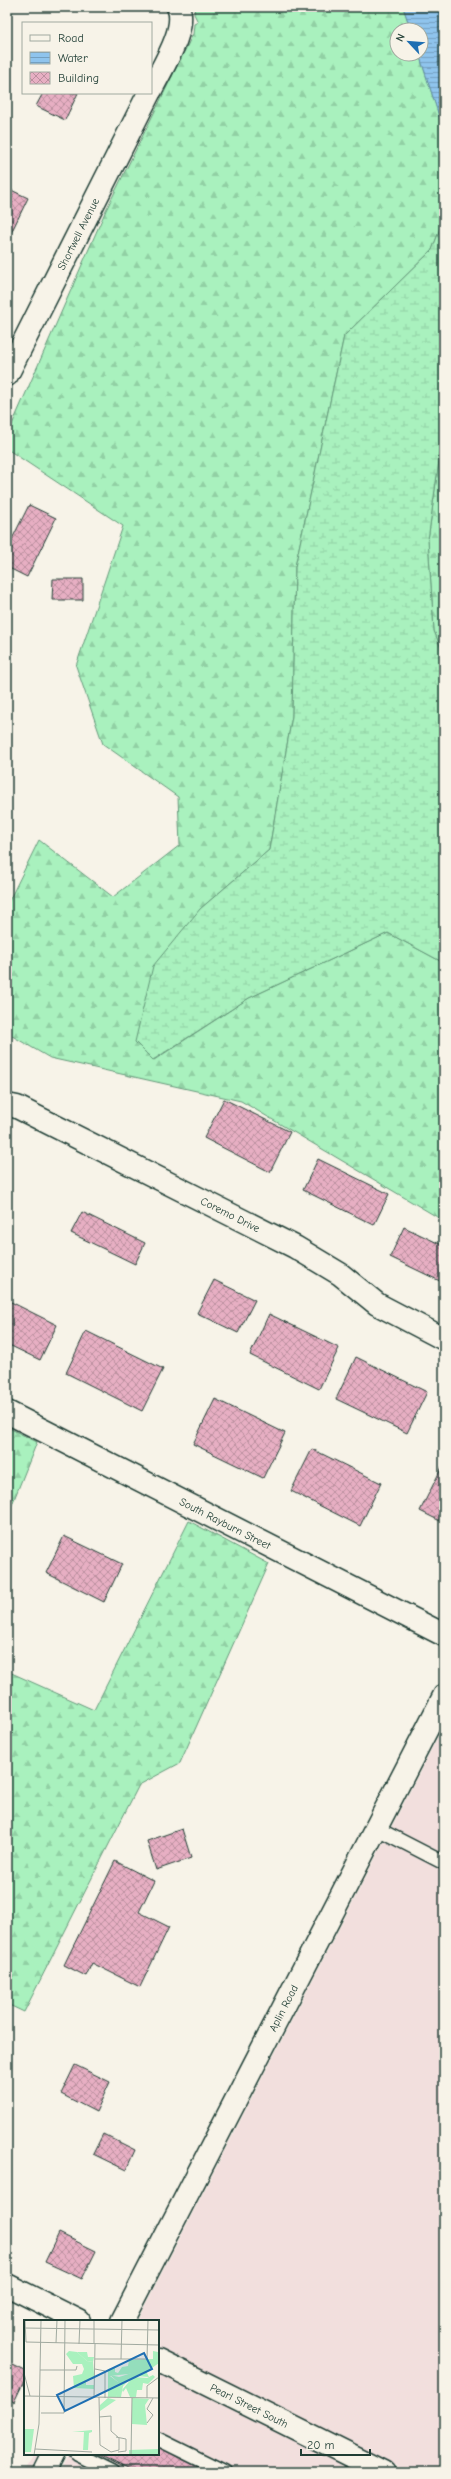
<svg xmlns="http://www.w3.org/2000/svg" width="451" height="2479" font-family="'Comic Neue',sans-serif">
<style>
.built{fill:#f2dfdd}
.forest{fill:url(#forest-firs);stroke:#649779}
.wetland{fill:url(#wetland-marsh);stroke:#649779}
.water{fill:url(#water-rules);stroke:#628ea3}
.building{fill:url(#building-cross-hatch);stroke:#1f3d34}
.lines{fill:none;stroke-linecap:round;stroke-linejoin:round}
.lane-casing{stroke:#1f3d34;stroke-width:16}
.street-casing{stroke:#1f3d34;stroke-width:25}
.secondary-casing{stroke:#1f3d34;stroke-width:25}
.lane{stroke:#f7f3e8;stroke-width:13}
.street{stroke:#f7f3e8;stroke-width:22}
.secondary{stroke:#f7f3e8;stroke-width:22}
.labels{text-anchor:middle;stroke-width:4;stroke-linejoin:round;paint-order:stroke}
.street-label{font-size:11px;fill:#1f3d34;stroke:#f7f3e8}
.inset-road{fill:none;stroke:#a1aaa0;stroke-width:1}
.view{fill:#1f6fb2;fill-opacity:0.15;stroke:#1f6fb2;stroke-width:2}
.inset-edge{fill:none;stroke:#1f3d34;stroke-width:2}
</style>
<defs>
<pattern id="forest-firs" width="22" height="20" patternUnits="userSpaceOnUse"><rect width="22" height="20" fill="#a9f1be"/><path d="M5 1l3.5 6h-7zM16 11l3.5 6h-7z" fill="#91d0a4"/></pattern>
<pattern id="wetland-marsh" width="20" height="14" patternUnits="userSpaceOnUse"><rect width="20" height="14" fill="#a9f1be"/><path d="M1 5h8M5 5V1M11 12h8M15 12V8" fill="none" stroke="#91d0a4"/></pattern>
<pattern id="water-rules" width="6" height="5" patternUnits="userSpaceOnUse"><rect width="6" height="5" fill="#8fc4ed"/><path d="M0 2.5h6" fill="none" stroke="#74a0c1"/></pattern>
<pattern id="building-cross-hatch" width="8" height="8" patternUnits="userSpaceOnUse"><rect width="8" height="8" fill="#e7afc3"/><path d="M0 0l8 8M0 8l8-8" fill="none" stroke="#bb909f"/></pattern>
</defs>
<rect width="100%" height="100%" fill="#f7f3e8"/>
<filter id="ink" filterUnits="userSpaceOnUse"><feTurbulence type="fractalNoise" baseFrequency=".025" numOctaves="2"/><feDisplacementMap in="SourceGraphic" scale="8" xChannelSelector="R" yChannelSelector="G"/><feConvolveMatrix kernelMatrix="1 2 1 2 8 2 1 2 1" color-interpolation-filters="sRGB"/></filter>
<g filter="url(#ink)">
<g class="built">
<path d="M 444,1725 L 444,2472 L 409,2472 L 158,2347 L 158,2321 L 137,2321 Z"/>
<path d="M 158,2373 L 357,2472 L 59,2472 L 69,2454 L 158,2454 Z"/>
<path d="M 34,2454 L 39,2454 L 29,2472 L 24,2472 Z"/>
</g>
<g class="forest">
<path d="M 195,7 L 403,7 L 411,30 L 397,30 L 397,54 L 419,54 L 444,131 L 444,218 L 432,250 L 344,336 L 295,567 L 292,716 L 269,850 L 200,909 L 154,1060 L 249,998 L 388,933 L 444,963 L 444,1221 L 241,1101 L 50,1058 L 7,1033 L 7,905 L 39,840 L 113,897 L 180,845 L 178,797 L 103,744 L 76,666 L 123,526 L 7,449 L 7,436 L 106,210 L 193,34 L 194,24 L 198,22 L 194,14 Z"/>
<path d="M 444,435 L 444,656 L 434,631 L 428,540 L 442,439 Z"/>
<path d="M 7,1427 L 37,1442 L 7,1517 Z"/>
<path d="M 189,1521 L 269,1564 L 180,1763 L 139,1785 L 24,2012 L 7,2004 L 7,1671 L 94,1710 Z"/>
</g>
<path class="wetland" d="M 444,218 L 444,435 L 442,439 L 428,540 L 434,631 L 444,656 L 444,963 L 388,933 L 249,998 L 153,1060 L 135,1042 L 153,966 L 200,909 L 269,850 L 292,716 L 295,567 L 344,336 L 432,250 Z"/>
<path class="water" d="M 403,7 L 444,7 L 444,131 L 419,54 L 421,54 L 421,30 L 411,30 Z"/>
<g class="building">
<path d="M 43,93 L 78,93 L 65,120 L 36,106 Z"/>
<path d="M 7,188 L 28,198 L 11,233 L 7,231 Z"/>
<path d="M 29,505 L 56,518 L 27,577 L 7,567 L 7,549 Z"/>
<path d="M 53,579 L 83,579 L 83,600 L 52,600 Z"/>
<path d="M 224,1099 L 290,1132 L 270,1172 L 204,1138 Z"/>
<path d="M 318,1159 L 389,1194 L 374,1225 L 303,1190 Z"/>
<path d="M 82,1212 L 145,1243 L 135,1264 L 71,1233 Z"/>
<path d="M 404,1227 L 444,1246 L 444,1283 L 390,1257 Z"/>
<path d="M 214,1280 L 255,1300 L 238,1333 L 197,1313 Z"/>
<path d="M 7,1300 L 57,1325 L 40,1360 L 7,1344 Z"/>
<path d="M 269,1314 L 339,1348 L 319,1389 L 250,1355 Z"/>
<path d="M 86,1331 L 163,1369 L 142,1411 L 66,1373 Z"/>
<path d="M 356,1357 L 427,1392 L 407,1433 L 336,1399 Z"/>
<path d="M 215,1399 L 285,1433 L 263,1478 L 193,1444 Z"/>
<path d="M 312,1449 L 381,1483 L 360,1526 L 291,1491 Z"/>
<path d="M 444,1463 L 444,1523 L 420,1511 Z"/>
<path d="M 64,1536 L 122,1564 L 104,1602 L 46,1573 Z"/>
<path d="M 182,1829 L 191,1858 L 156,1870 L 147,1841 Z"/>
<path d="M 115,1861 L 154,1881 L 139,1912 L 169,1927 L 140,1987 L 92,1963 L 86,1976 L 64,1965 Z"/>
<path d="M 75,2065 L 110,2082 L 96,2112 L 61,2094 Z"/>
<path d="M 103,2134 L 135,2150 L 126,2170 L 93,2154 Z"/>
<path d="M 59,2233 L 96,2251 L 82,2279 L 45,2262 Z"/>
<path d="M 7,2362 L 25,2371 L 25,2379 L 14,2402 L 7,2398 Z"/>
<path d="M 158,2446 L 213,2472 L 134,2472 L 97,2454 L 158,2454 Z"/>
</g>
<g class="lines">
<g class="lane-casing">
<g id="lane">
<path d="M 376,1828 L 444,1863"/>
<path d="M 158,2439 L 225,2472"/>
<path d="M 77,2454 L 113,2472"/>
</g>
</g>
<g class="street-casing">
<g id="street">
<path d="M 151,90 C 161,69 188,29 178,7"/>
<path id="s1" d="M 7,375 L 149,93"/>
<path id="s2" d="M 7,1105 L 17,1107 L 295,1247 L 340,1274 L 377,1304 L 444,1339"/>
<path id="s3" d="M 7,1412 L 444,1635"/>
<path d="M 7,2285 L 79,2321"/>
<path id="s4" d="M 158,2360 L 383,2472"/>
</g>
</g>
<g class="secondary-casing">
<g id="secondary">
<path id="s5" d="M 122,2321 L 444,1696"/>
<path d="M 44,2472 L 53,2454"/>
</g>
</g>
<use href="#lane" class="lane"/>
<use href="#street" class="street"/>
<use href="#secondary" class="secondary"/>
</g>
</g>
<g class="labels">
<g class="street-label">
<text dy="4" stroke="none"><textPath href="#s1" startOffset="158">Shortwell Avenue</textPath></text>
<text dy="4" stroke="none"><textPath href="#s2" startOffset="249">Coremo Drive</textPath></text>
<text dy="4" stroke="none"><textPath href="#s3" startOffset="245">South Rayburn Street</textPath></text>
<text dy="4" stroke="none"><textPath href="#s5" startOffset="352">Aplin Road</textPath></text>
<text dy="4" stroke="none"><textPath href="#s4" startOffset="102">Pearl Street South</textPath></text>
</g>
</g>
<g transform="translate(24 2320)">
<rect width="135" height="135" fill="#f7f3e8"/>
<path d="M 53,32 L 63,32 L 64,37 L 70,37 L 69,42 L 63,41 Z" fill="#a9f1be"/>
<path d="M 135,26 L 135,43 L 122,52 L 86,56 L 94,62 L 94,72 L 92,77 L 84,77 L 84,49 L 91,48 L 91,52 L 94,53 L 98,47 L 104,46 L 105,40 L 129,39 L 129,31 L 134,32 ZM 58,54 L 70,54 L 70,59 L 62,60 L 62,65 L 70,65 L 70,69 L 50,68 L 49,56 ZM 129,55 L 131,57 L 124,64 L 119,63 L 118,70 L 113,70 L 112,77 L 106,77 L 102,68 L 99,72 L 98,70 L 109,57 L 123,58 ZM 84,78 L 92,80 L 76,91 L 76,85 ZM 108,78 L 125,79 L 121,85 L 123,105 L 108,104 ZM 0,109 L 10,109 L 7,132 L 0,132 ZM 68,110 L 68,112 L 65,113 L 64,130 L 59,130 L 60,112 L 48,112 ZM 135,129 L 135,135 L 105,135 L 105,130 Z" fill="#a9f1be"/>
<path d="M 45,31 L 53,32 L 63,41 L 69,42 L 70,54 L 58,54 L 60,49 L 58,44 L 49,44 L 42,34 ZM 114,51 L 122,51 L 125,57 L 112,56 L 106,59 L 99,66 L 97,77 L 92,77 L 94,62 L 86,55 L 95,57 Z" fill="#a9f1be"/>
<path class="inset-road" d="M 1,0 L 2,22 L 135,25M 0,8 L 135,10M 32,23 L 33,0M 55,24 L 56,0M 70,24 L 70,0M 71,39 L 123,39 L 124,0M 97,39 L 98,0M 71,49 L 81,51 L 81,78M 16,50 L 52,50 L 53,46M 0,53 L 6,76M 0,76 L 135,78M 70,77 L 71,24M 75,77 L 76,125M 123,78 L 123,66 L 135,57M 17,93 L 40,93 L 41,0M 75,97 L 87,96 L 87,111 L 95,118 L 95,130 L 87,132 L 76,125M 123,103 L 129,95 L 123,89 L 129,78M 92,117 L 102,119 L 102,131 L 94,132M 11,129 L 68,132M 10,135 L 15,104 L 17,0M 107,135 L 108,78"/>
<path class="view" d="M 120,33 L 128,49 L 41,91 L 33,75 Z"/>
<rect width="135" height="135" class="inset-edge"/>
</g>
<rect width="451" height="2479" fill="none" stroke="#f7f3e8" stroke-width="24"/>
<rect x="12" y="12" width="427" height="2455" fill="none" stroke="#1f3d34" stroke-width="1.5" filter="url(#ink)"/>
<rect x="22" y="22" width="130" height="72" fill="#f7f3e8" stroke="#a1aaa0"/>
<rect x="30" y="35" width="20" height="6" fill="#f7f3e8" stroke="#a1aaa0"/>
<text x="58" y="42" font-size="12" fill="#1f3d34">Road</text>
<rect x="30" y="52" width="20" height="12" fill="url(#water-rules)" stroke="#a1aaa0"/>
<text x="58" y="62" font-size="12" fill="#1f3d34">Water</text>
<rect x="30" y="72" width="20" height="12" fill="url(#building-cross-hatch)" stroke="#a1aaa0"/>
<text x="58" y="82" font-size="12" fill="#1f3d34">Building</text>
<g transform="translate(409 42) rotate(296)"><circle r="19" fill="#f7f3e8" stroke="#a1aaa0"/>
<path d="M0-3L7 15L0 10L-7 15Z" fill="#1f6fb2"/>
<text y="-6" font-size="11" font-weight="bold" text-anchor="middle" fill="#1f3d34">N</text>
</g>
<path d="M301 2449v6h69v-6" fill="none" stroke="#1f3d34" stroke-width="2"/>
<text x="307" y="2449" font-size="12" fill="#1f3d34" stroke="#f7f3e8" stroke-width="3" paint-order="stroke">20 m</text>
</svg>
